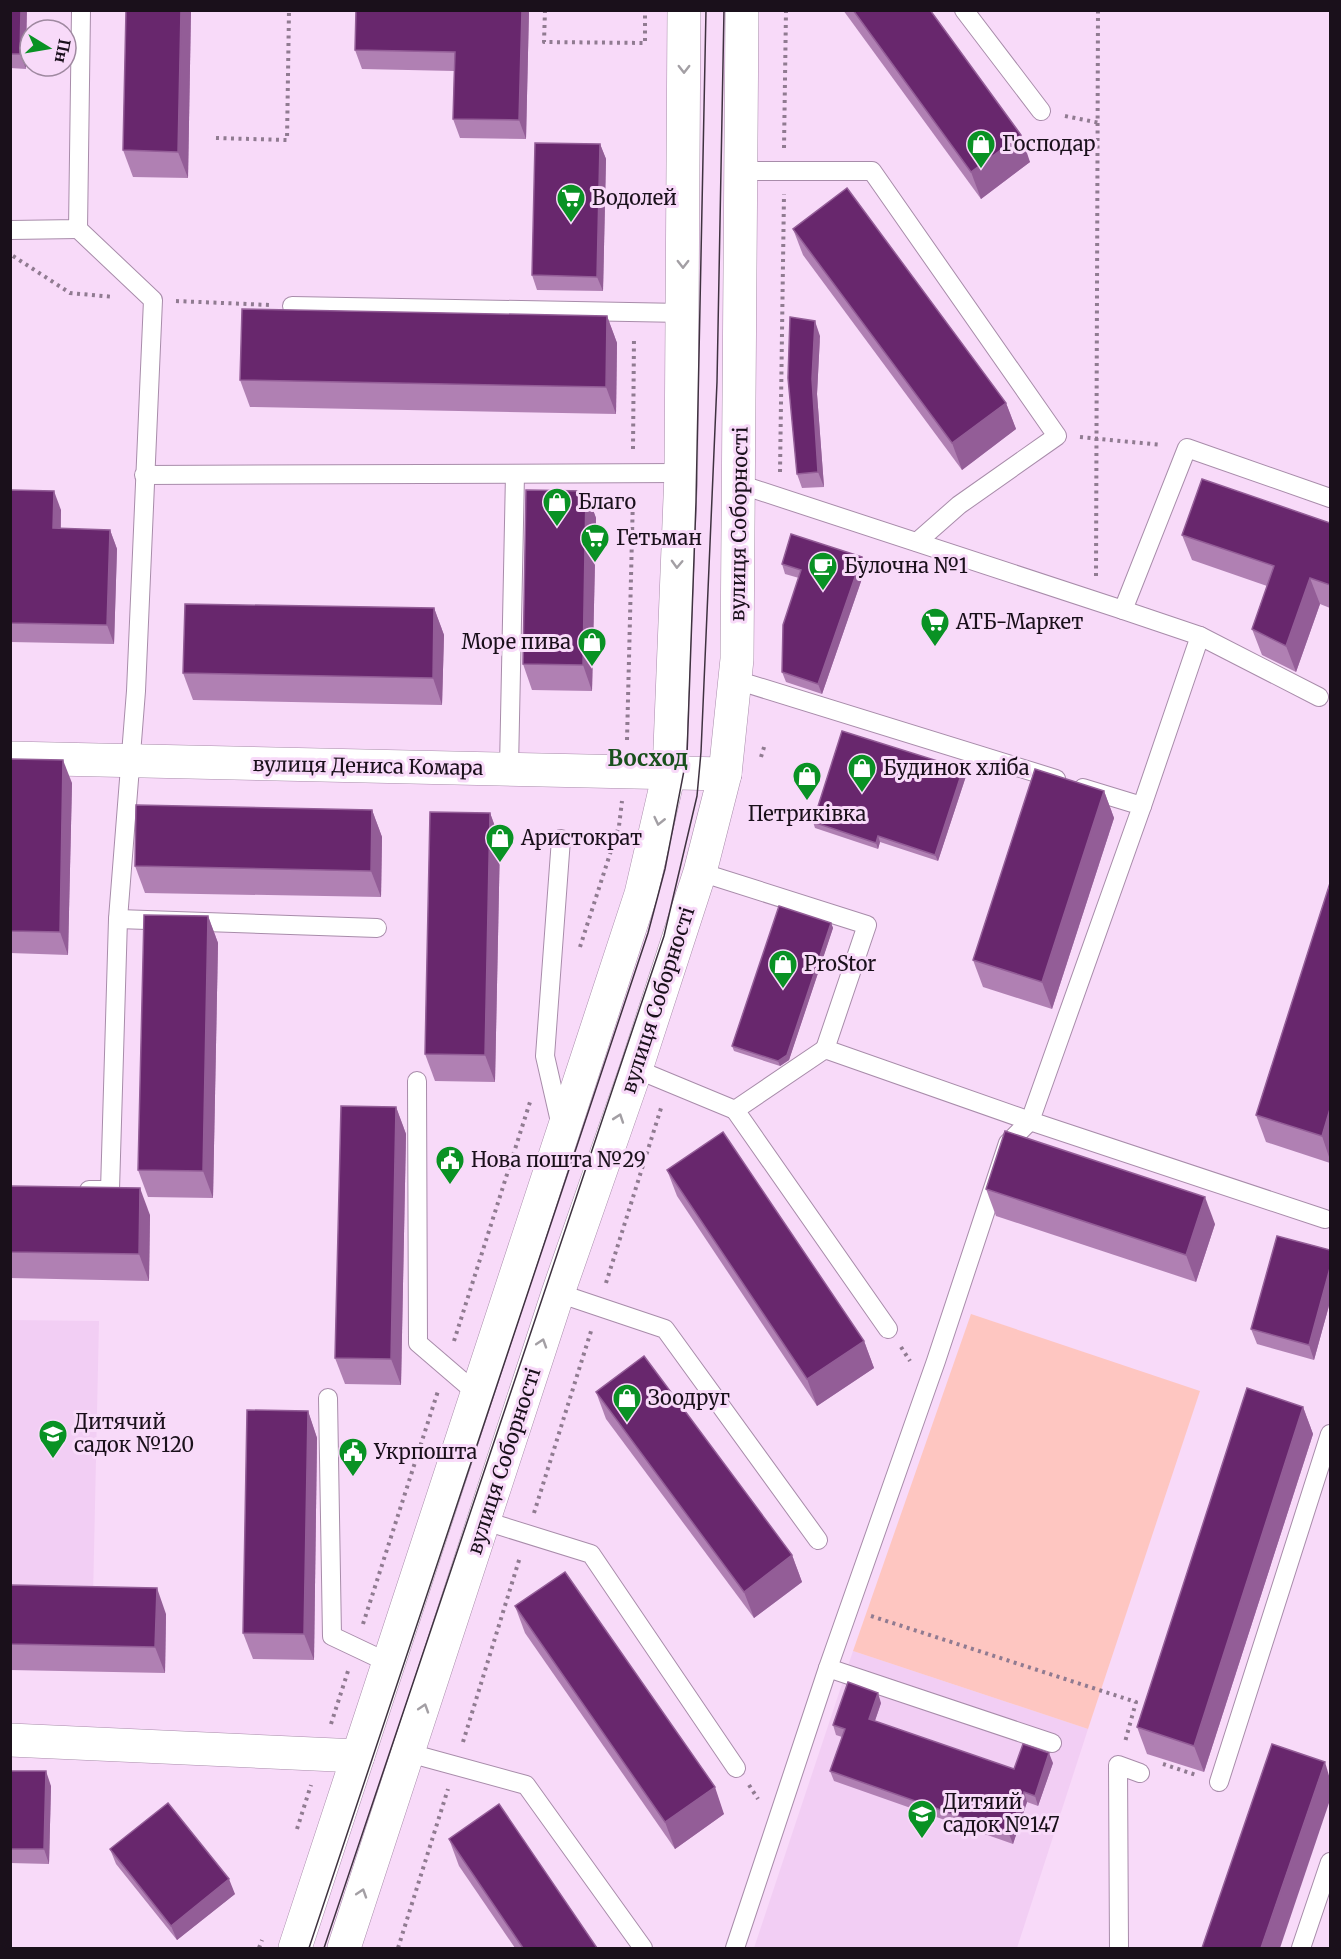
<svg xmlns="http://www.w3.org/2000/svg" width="1341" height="1959" font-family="Merriweather,serif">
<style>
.built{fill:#f2cef4}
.green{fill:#fec6c1}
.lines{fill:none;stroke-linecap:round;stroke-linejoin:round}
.service-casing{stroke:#a88caa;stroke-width:20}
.minor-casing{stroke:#a88caa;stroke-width:34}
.tertiary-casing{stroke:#a88caa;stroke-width:34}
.secondary-casing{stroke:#a88caa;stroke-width:34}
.path{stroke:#907b91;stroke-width:4;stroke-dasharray:3 4.5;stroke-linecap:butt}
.service{stroke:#fff;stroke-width:18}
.minor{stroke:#fff;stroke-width:33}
.tertiary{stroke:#fff;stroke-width:33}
.secondary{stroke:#fff;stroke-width:33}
.tram{stroke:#3f3240;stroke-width:1.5}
.wall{fill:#b080b3}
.shaded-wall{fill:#935d97}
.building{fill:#68276d;stroke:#935d97;stroke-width:1.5}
.oneway{stroke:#a39fa4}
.labels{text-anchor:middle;stroke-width:6;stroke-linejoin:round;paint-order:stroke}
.poi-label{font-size:20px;fill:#1a101b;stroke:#f8daf9;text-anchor:start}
.street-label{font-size:20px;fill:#1a101b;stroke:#f8daf9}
.quarter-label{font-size:22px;font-weight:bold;fill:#19501d;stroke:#f8daf9}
</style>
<rect width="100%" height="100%" fill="#f8daf9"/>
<g class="built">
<path d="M 11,1320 L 99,1321 L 93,1598 L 11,1596 Z"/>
<path d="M 853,1651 L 1088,1729 L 1017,1948 L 754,1948 Z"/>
</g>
<path class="green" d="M 971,1314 L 1200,1391 L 1088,1729 L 853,1651 Z"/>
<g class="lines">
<g class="service-casing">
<g id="service">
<path d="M 964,10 L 1041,111"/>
<path d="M 742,171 L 872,171 L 1057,436 L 959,505 L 917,542"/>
<path d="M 78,229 L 153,300 L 136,691 L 118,919 L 110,1190 L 89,1190"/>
<path d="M 10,230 L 78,229 L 81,10"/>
<path d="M 292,306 L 683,313"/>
<path d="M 144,475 L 681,473"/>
<path d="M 739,484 L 1123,610 L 1187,448 L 1330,498"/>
<path d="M 1123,610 L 1200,636 L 1319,697"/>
<path d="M 736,680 L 1056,779"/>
<path d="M 509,768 L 515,474"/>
<path d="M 1142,806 L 1200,636"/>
<path d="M 700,872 L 867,925 L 825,1049"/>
<path d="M 118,919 L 377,928"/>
<path d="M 636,1069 L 735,1110 L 825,1049 L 1030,1121 L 1325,1219"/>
<path d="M 417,1081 L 418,1343 L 475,1392"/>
<path d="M 735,1110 L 888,1329"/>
<path d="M 561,1126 L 545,1056 L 561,839"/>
<path d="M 558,1293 L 665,1329 L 818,1540"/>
<path d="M 328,1398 L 332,1636 L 389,1663"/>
<path d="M 485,1521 L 591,1554 L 736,1768"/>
<path d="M 828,1668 L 936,1361 L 1008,1143 L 1030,1121 L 1142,806 L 1083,788"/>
<path d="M 409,1753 L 526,1785 L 643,1948"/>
<path d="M 1219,1782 L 1330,1434"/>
<path d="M 735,1948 L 828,1668 L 1052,1743"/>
<path d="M 1119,1948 L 1118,1765 L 1140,1773"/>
<path d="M 1301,1948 L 1330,1862"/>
</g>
</g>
<g class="minor-casing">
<path id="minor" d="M 10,1740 L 358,1756"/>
</g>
<g class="tertiary-casing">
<path id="tertiary" d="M 10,758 L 725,774"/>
</g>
<g class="secondary-casing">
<g id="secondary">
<path d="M 295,1948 L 641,894 L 669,773 L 681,473 L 684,10"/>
<path d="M 344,1948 L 558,1293 L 636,1069 L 700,872 L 725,774 L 737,659 L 742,10"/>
</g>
</g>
<g class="path">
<path d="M 545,10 L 544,42 L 645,43 L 645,10"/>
<path d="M 1065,116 L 1100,123"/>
<path d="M 216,138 L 287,140 L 289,10"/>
<path d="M 784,148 L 786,10"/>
<path d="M 13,256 L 70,293 L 114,297"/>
<path d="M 176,301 L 270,305"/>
<path d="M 1080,437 L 1162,445"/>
<path d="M 633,449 L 634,337"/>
<path d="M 780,472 L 784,194"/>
<path d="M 1096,576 L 1098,10"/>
<path d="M 627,740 L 633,496"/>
<path d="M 761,757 L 765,744"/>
<path d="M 580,947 L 619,826 L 622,801"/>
<path d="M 606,1283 L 662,1105"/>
<path d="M 454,1341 L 530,1102"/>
<path d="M 901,1347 L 910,1361"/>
<path d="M 534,1513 L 592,1328"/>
<path d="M 871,1616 L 1136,1702 L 1125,1742"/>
<path d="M 363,1624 L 438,1391"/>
<path d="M 331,1724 L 348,1671"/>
<path d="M 463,1742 L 520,1557"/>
<path d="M 1163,1764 L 1196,1775"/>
<path d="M 749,1785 L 758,1799"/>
<path d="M 297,1829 L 311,1785"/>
<path d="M 259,1948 L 262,1940"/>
<path d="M 398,1948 L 448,1789"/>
</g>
<use href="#service" class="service"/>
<use href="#minor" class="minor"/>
<use href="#tertiary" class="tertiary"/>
<use href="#secondary" class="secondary"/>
<g class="tram">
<path d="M 309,1948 L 648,933 L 665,869 L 687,755 L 696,502 L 706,10"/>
<path d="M 324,1948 L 664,936 L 697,796 L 701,752 L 717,382 L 724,10"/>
</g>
</g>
<g class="wall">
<path d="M 10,10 L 26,69 L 10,68 Z"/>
<path d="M 191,10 L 188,178 L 133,177 L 123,150 Z"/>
<path d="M 356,10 L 529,10 L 526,139 L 460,138 L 453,119 L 454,71 L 362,69 L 355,50 Z"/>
<path d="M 843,10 L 930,10 L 1030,162 L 981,199 Z"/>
<path d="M 600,144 L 606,159 L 603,291 L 537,290 L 532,275 Z"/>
<path d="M 793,229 L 1006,403 L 1016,429 L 962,470 L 803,255 Z"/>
<path d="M 607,316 L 617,343 L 616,414 L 250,407 L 240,380 Z"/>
<path d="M 820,336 L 817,394 L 824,487 L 802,488 L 797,474 Z"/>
<path d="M 10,490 L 61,510 L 61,529 L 110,530 L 117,549 L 114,644 L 10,642 Z"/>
<path d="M 586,491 L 596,518 L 592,691 L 532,690 L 523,664 Z"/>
<path d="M 1330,523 L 1330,608 L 1320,604 L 1296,672 L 1262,655 L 1252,629 L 1267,586 L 1192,560 L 1182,535 Z"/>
<path d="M 862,557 L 866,567 L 822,694 L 786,682 L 782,672 L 799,578 L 785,574 L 782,564 Z"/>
<path d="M 434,608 L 444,635 L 442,705 L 193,700 L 183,673 Z"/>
<path d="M 10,759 L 72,783 L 68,955 L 10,953 Z"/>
<path d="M 966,776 L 938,861 L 880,842 L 878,849 L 815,828 L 813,822 Z"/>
<path d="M 1104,791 L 1114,818 L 1052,1009 L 983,987 L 973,960 Z"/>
<path d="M 372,810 L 382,837 L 381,897 L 145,893 L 135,866 Z"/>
<path d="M 490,813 L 500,840 L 495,1082 L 435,1081 L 425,1054 Z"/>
<path d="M 1330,883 L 1330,1163 L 1266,1142 L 1256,1115 Z"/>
<path d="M 208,916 L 218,943 L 213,1198 L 148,1197 L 138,1170 Z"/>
<path d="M 831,923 L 833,928 L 789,1060 L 780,1066 L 734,1051 L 732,1046 Z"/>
<path d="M 396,1107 L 406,1134 L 401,1385 L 345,1384 L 335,1358 Z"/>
<path d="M 667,1170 L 864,1341 L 874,1368 L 817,1406 L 677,1196 Z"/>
<path d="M 10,1186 L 150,1215 L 149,1281 L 10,1278 Z"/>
<path d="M 986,1189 L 1215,1224 L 1196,1282 L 996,1216 Z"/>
<path d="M 1330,1250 L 1330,1302 L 1314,1360 L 1257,1344 L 1251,1329 Z"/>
<path d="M 596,1392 L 792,1555 L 802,1582 L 754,1618 L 606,1419 Z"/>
<path d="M 1303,1407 L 1313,1434 L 1204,1772 L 1147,1754 L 1137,1727 Z"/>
<path d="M 308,1411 L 317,1438 L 314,1660 L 253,1659 L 243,1633 Z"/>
<path d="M 10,1585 L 166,1614 L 165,1673 L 10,1670 Z"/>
<path d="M 515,1606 L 724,1814 L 675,1849 L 525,1633 Z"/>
<path d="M 881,1703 L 875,1721 L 1014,1769 L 1053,1763 L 1038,1806 L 1027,1802 L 1013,1844 L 834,1781 L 830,1771 L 842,1737 L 836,1735 L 833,1725 Z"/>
<path d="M 10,1771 L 51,1786 L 49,1864 L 10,1863 Z"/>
<path d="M 449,1839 L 597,1948 L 515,1948 L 459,1866 Z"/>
<path d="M 110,1849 L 235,1894 L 177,1940 L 116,1864 Z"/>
</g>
<g class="shaded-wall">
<path d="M 21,10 L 27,10 L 26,69 L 20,54 Z"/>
<path d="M 181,10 L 191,10 L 188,178 L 178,152 Z"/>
<path d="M 522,10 L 529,10 L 526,139 L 519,120 Z"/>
<path d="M 1021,135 L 1030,162 L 981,199 L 971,172 Z"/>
<path d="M 600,144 L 606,159 L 603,291 L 597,277 Z"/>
<path d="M 607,316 L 617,343 L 616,414 L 606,387 Z"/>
<path d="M 815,321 L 820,336 L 817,394 L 824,487 L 818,472 L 812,379 Z"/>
<path d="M 1006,403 L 1016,429 L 962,470 L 952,443 Z"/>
<path d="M 54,491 L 61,510 L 60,548 L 53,528 Z"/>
<path d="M 586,491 L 596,518 L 592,691 L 583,665 Z"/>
<path d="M 110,530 L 117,549 L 114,644 L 107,625 Z"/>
<path d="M 862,557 L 866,567 L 822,694 L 818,684 Z"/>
<path d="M 1310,578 L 1320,604 L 1296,672 L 1286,646 Z"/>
<path d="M 434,608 L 444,635 L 442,705 L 433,678 Z"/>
<path d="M 63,760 L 72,783 L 68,955 L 60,932 Z"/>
<path d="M 963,769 L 966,776 L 938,861 L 935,855 Z"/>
<path d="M 1104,791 L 1114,818 L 1052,1009 L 1042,982 Z"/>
<path d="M 372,810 L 382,837 L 381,897 L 371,871 Z"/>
<path d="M 490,813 L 500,840 L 495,1082 L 485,1055 Z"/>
<path d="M 878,836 L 880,842 L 878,849 L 876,843 Z"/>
<path d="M 208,916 L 218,943 L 213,1198 L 203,1171 Z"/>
<path d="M 831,923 L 833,928 L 789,1060 L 780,1066 L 778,1061 Z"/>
<path d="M 396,1107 L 406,1134 L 401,1385 L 391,1359 Z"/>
<path d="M 1330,1109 L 1330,1160 L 1322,1136 Z"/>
<path d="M 140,1188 L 150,1215 L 149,1281 L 139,1254 Z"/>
<path d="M 1205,1197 L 1215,1224 L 1196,1282 L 1186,1255 Z"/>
<path d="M 1330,1268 L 1330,1302 L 1314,1360 L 1309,1345 Z"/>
<path d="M 864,1341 L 874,1368 L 817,1406 L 807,1379 Z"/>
<path d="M 1303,1407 L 1313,1434 L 1204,1772 L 1194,1746 Z"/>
<path d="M 308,1411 L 317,1438 L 314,1660 L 304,1634 Z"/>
<path d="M 792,1555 L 802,1582 L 754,1618 L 744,1592 Z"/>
<path d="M 157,1588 L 166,1614 L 165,1673 L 155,1647 Z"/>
<path d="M 878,1693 L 881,1703 L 872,1729 L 869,1719 Z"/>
<path d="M 1049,1753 L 1053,1763 L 1038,1806 L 1035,1796 Z"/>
<path d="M 1325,1762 L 1330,1779 L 1330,1800 L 1280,1948 L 1261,1948 Z"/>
<path d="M 46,1771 L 51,1786 L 49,1864 L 44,1849 Z"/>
<path d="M 715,1787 L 724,1814 L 675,1849 L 665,1822 Z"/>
<path d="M 1024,1792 L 1027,1802 L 1013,1844 L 1009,1834 Z"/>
<path d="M 229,1879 L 235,1894 L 177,1940 L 171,1926 Z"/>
</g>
<g class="building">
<path d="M 10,10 L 21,10 L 20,54 L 10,54 Z"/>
<path d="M 126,10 L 181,10 L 178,152 L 123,150 Z"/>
<path d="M 356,10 L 522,10 L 519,120 L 453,119 L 455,52 L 355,50 Z"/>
<path d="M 853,10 L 930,10 L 1021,135 L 971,172 Z"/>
<path d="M 535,143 L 600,144 L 597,277 L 532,275 Z"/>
<path d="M 847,188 L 1006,403 L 952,443 L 793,229 Z"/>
<path d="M 242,309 L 607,316 L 606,387 L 240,380 Z"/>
<path d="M 790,317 L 815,321 L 812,379 L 818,472 L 797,474 L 788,378 Z"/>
<path d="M 1202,479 L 1330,523 L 1330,585 L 1310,578 L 1286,646 L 1252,629 L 1274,566 L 1182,535 Z"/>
<path d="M 10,490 L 54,491 L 53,528 L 110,530 L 107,625 L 10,623 Z"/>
<path d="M 526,490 L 586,491 L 583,665 L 523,664 Z"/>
<path d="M 791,534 L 862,557 L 818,684 L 782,672 L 783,625 L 801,570 L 782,564 Z"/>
<path d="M 185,604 L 434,608 L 433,678 L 183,673 Z"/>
<path d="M 842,731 L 963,769 L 935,855 L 878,836 L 876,843 L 813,822 Z"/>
<path d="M 10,759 L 63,760 L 60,932 L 10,931 Z"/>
<path d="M 1035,769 L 1104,791 L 1042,982 L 973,960 Z"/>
<path d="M 136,805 L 372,810 L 371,871 L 135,866 Z"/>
<path d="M 430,812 L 490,813 L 485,1055 L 425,1054 Z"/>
<path d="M 1330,883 L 1330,1109 L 1322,1136 L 1256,1115 Z"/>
<path d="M 779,906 L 831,923 L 787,1055 L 778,1061 L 732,1046 Z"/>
<path d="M 144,915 L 208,916 L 203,1171 L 138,1170 Z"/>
<path d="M 341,1106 L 396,1107 L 391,1359 L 335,1358 Z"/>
<path d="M 1005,1131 L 1205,1197 L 1186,1255 L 986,1189 Z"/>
<path d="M 723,1132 L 864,1341 L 807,1379 L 667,1170 Z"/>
<path d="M 10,1186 L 140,1188 L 139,1254 L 10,1252 Z"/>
<path d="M 1277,1236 L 1330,1250 L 1330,1268 L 1309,1345 L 1251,1329 Z"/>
<path d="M 644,1356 L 792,1555 L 744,1592 L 596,1392 Z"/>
<path d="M 1247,1388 L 1303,1407 L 1194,1746 L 1137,1727 Z"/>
<path d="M 247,1410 L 308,1411 L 304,1634 L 243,1633 Z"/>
<path d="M 565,1572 L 715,1787 L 665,1822 L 515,1606 Z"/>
<path d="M 10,1585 L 157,1588 L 155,1647 L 10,1644 Z"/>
<path d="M 848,1682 L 878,1693 L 869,1719 L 1014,1769 L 1023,1744 L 1049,1753 L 1035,1796 L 1024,1792 L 1009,1834 L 830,1771 L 845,1729 L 833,1725 Z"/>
<path d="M 1272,1744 L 1325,1762 L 1261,1948 L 1202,1948 Z"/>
<path d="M 10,1771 L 46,1771 L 44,1849 L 10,1849 Z"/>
<path d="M 168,1803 L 229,1879 L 171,1926 L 110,1849 Z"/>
<path d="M 499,1804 L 597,1948 L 523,1948 L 449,1839 Z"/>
</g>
<defs><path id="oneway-chevron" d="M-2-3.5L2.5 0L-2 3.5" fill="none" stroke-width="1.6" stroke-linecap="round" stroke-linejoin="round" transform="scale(1.5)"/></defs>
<g class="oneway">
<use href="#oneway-chevron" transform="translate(684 69) rotate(90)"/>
<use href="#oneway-chevron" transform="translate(683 264) rotate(90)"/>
<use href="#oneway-chevron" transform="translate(677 564) rotate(92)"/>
<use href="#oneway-chevron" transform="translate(659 821) rotate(103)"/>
<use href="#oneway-chevron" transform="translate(619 1118) rotate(-71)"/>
<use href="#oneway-chevron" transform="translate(542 1343) rotate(-72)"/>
<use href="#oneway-chevron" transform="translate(424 1708) rotate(-72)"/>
<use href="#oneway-chevron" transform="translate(362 1893) rotate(-72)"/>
</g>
<defs>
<g id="shop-pin" transform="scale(1.5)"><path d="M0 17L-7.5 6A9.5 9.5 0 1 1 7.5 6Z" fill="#099224" stroke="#f8daf9"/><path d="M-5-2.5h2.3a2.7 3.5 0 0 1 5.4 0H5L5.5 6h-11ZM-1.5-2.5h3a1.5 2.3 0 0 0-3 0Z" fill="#fff"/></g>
<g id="supermarket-pin" transform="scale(1.5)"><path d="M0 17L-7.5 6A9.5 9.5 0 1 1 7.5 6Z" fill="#099224" stroke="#f8daf9"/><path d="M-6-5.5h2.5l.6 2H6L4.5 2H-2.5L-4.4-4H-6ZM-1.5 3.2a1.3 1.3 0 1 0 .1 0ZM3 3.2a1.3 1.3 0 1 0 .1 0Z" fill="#fff"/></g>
<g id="cafe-pin" transform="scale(1.5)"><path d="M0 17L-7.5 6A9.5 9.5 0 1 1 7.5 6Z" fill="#099224" stroke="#f8daf9"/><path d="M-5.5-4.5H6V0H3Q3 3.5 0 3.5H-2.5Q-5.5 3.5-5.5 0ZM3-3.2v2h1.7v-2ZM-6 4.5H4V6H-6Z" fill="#fff"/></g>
<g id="civic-pin" transform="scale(1.5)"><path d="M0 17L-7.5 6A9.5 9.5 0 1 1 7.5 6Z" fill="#099224" stroke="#f8daf9"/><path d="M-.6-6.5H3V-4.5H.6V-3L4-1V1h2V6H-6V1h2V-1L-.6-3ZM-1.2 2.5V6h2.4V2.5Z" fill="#fff"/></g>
<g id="school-pin" transform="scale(1.5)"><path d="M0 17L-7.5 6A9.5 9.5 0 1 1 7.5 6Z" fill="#099224" stroke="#f8daf9"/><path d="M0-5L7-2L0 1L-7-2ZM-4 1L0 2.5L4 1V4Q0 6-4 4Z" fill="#fff"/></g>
</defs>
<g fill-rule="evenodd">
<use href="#shop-pin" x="981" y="144"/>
<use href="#supermarket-pin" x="571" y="198"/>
<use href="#shop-pin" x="557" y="502"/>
<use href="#supermarket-pin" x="595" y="538"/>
<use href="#cafe-pin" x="823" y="566"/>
<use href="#supermarket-pin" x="935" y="622"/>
<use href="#shop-pin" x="592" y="642"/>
<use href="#shop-pin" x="862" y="768"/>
<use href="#shop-pin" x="807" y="776"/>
<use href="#shop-pin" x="500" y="838"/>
<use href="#shop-pin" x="783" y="964"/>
<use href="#civic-pin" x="450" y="1160"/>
<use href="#shop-pin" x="627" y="1398"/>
<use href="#school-pin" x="53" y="1434"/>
<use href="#civic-pin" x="353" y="1452"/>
<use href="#school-pin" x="922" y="1814"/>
</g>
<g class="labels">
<g class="poi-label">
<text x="1002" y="151">Господар</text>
<text x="592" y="205">Водолей</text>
<text x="578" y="509">Благо</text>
<text x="616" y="545">Гетьман</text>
<text x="844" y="573">Булочна №1</text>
<text x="956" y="629">АТБ-Маркет</text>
<text x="571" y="649" text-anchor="end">Море пива</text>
<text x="883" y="775">Будинок хліба</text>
<text x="807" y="821" text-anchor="middle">Петриківка</text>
<text x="521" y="845">Аристократ</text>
<text x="804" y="971">ProStor</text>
<text x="471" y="1167">Нова пошта №29</text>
<text x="648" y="1405">Зоодруг</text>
<text x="74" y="1429">Дитячий<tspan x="74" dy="23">садок №120</tspan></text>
<text x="374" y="1459">Укрпошта</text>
<text x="943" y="1809">Дитяий<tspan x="943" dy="23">садок №147</tspan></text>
</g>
<g class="street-label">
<text transform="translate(739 524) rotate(-89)" y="7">вулиця Соборності</text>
<text transform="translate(368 766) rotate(1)" y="7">вулиця Дениса Комара</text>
<text transform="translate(658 1000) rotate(-72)" y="7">вулиця Соборності</text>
<text transform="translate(504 1461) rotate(-72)" y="7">вулиця Соборності</text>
</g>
<g class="quarter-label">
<text x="648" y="766">Восход</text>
</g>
</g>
<rect width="1341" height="1959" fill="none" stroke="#1a101b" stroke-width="24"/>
<g transform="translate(48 48) rotate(101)"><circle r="28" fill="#f8daf9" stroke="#9f89a0" stroke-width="1.5"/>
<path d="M0-4.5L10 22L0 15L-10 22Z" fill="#099224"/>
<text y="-9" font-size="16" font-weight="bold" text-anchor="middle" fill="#1a101b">Пн</text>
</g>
</svg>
